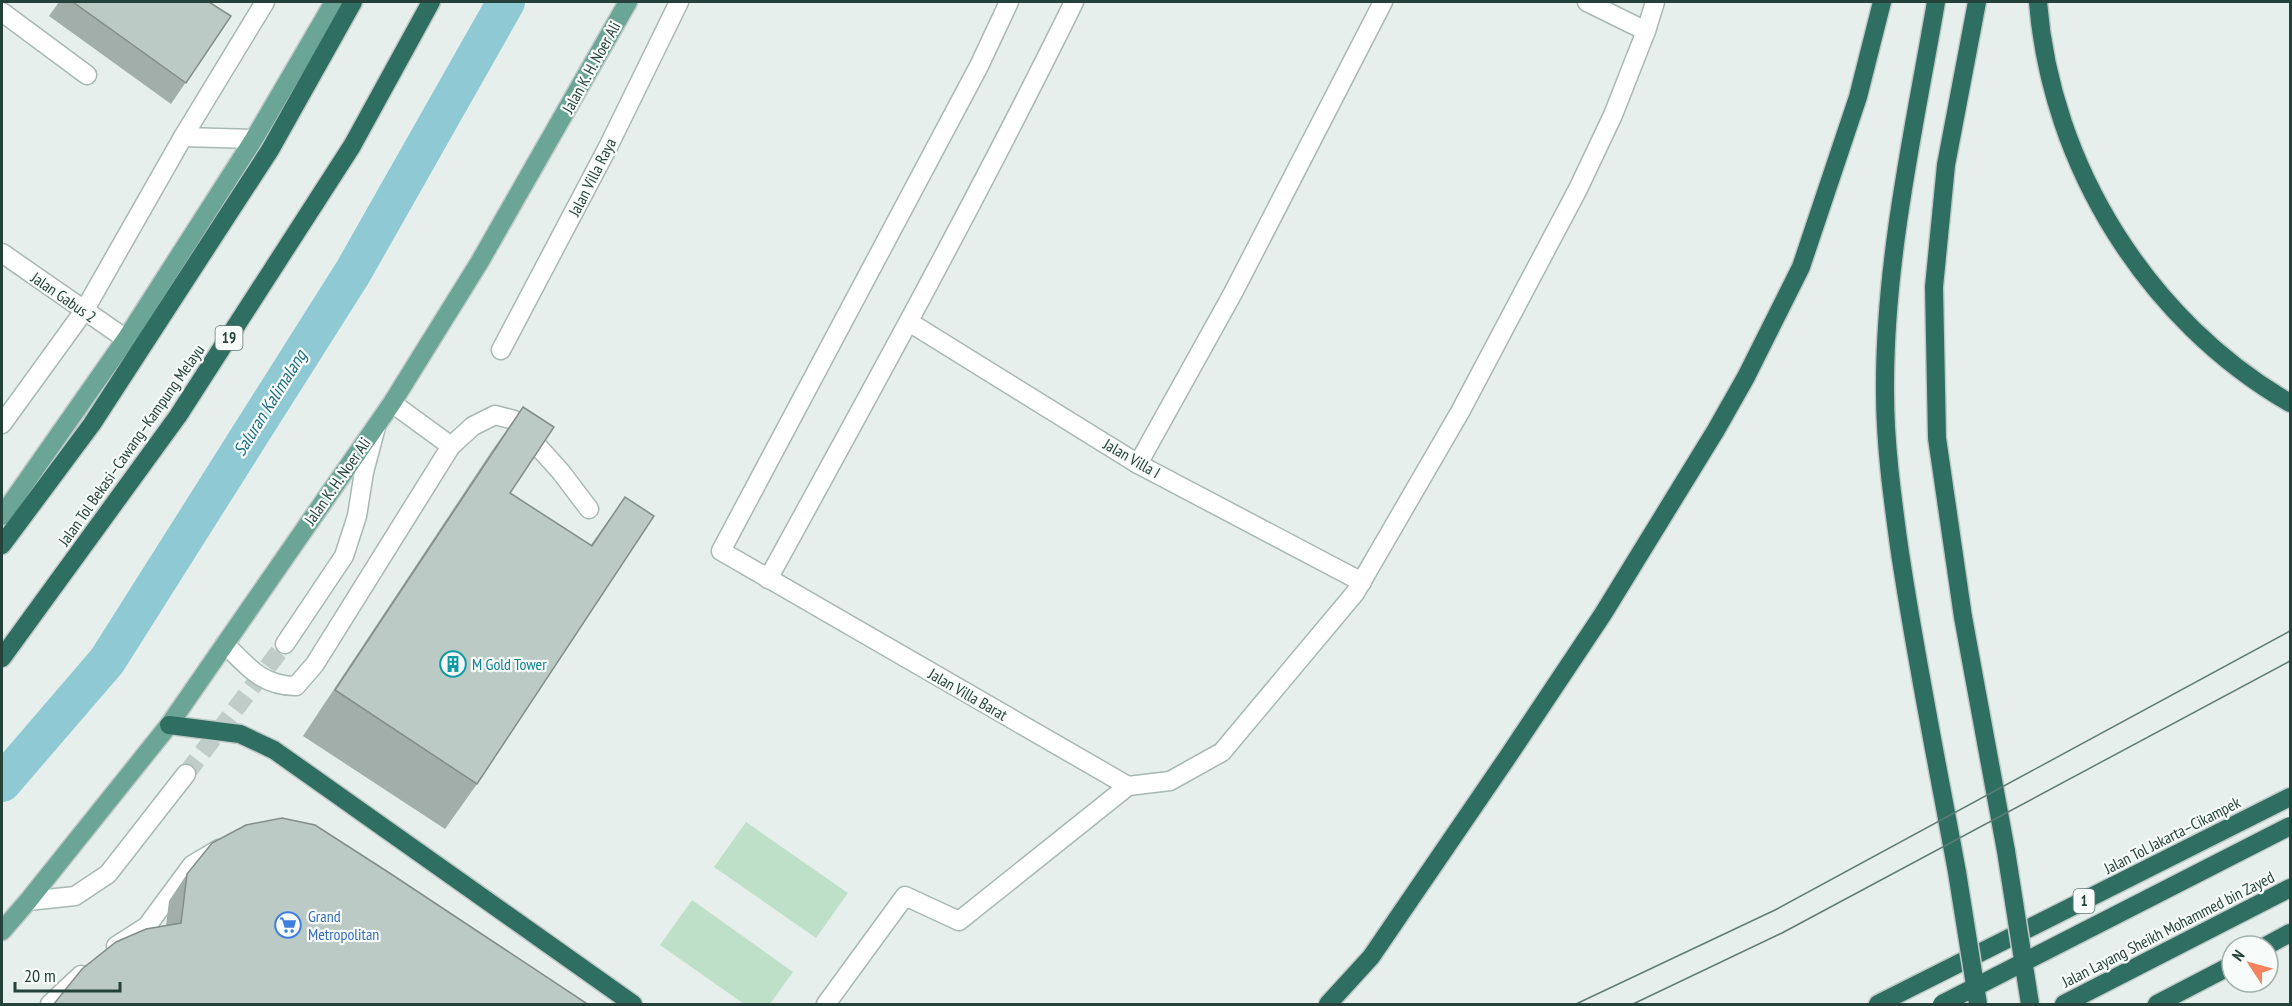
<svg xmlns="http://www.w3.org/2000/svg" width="2292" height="1006" font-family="'PT Sans Narrow',sans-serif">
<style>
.green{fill:#bfe0c8}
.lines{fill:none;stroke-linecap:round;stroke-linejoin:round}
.canal{stroke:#8ec9d4;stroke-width:38}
.minor-tunnel{stroke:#bfccc8;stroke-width:18;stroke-dasharray:18 9;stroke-linecap:butt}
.minor-casing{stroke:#a8b8b2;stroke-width:21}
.major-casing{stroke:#c2cac8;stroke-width:21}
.highway-casing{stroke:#c2cac8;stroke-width:21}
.minor{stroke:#fff;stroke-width:18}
.major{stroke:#6aa596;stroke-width:18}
.highway{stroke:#2f6f62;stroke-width:18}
.tram{stroke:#5f7d75;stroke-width:1.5}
.highway-bridge-casing{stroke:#c2cac8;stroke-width:21;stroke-linecap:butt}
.highway-bridge{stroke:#2f6f62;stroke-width:18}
.wall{fill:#a1aea9}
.building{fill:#bbcac4;stroke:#838d89;stroke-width:1.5}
.labels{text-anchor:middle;stroke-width:4.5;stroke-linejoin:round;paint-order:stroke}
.shield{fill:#f7fbf9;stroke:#637a73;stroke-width:1.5}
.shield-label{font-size:15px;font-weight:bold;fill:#24423a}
.street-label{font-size:16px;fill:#24423a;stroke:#f7fbf9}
.culture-label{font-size:16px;fill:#0d838f;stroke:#f7fbf9;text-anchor:start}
.shop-label{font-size:16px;fill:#366cbe;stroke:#f7fbf9;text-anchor:start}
.water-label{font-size:18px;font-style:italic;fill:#1c6f80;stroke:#f7fbf9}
</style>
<rect width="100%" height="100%" fill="#e6efeb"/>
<g class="green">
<path d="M 746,822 L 848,893 L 816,938 L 714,867 Z"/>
<path d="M 692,900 L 793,972 L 770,1004 L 744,1004 L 660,945 Z"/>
</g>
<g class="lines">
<path class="canal" d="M 2,783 L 107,661 L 353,272 L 506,2"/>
<path class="minor-tunnel" d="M 186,774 L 285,644"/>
<g class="minor-casing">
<g id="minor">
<path d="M 1009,2 L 979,66 L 721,551 L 1128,786 L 1170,781 L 1222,752 L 1355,593 L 1460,412 L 1578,189 L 1613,115 L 1646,31 L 1655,2"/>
<path d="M 1587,2 L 1646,31"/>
<path d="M 2,12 L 87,75"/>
<path d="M 183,137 L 254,139"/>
<path d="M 2,253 L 126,339"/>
<path d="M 909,322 L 1138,464 L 1362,582"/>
<path d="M 501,350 L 608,147 L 679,2"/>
<path d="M 392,403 L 451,446"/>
<path d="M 2,424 L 84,311 L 183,137 L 265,2"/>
<path d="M 1138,464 L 1233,293 L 1383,2"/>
<path d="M 768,579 C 873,388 978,197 1074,2"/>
<path d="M 225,644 C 247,666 262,686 296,686 L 315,664 L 451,446 L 473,426 L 495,415 L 514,420 L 561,472 L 589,509"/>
<path d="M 285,644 L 344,556 L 357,516 L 364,472 L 376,427"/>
<path d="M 28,901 L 75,896 L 108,874 L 186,774"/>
<path d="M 116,946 L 147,926 L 192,865 L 219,849"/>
<path d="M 50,1004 L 81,975"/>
<path d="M 826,1004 L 905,896 L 959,921 L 1128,786"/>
</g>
</g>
<g class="major-casing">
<g id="major">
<path d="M 2,516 L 126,339 L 254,139 L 334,2"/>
<path d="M 2,931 L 28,901 L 169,725 L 392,403 L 479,263 L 628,2"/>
</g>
</g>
<g class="highway-casing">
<g id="highway">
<path d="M 1936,2 C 1914,130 1884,261 1885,392 C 1885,443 1892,495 1899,546 C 1915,655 1937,763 1957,872"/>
<path d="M 1977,2 L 1946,165 L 1934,287 L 1937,438 L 1963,617 L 2006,851"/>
<path d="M 2038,2 C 2051,166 2148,321 2290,403"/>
<path d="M 2,545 L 92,424 L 270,150 L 353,2"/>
<path d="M 2,658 L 178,416 L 352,146 L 431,2"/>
<path d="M 169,725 L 240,734 L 274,750 L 633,1004"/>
<path d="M 2266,946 L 2290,933"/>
<path d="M 1328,1004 L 1371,957 L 1507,758 L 1603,614 L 1716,430 L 1746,377 L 1801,267 L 1858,97 L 1882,2"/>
<path d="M 1878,1004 L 2290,797"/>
<path d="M 2064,1004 L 2290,888"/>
<path d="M 2157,1004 L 2232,965"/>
</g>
</g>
<use href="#minor" class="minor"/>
<use href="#major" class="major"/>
<use href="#highway" class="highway"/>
<g class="tram">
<path d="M 1576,1004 L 1775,910 L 2290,631"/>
<path d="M 1633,1004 L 1782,933 L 2290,661"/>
</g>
<g class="highway-bridge-casing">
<g id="highway-bridge">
<path d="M 2006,851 L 2030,1004"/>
<path d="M 1957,872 L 1978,1004"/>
<path d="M 1942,1004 L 2290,826"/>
</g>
</g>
<use href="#highway-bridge" class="highway-bridge"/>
</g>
<g class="wall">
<path d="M 59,2 L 209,2 L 231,16 L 171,104 L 49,16 Z"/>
<path d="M 523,407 L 510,493 L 590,546 L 625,497 L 477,784 L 445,829 L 303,736 L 491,452 Z"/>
<path d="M 187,874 L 589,1005 L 166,926 L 169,901 Z"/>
</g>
<g class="building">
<path d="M 73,2 L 209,2 L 231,16 L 186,83 Z"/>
<path d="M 523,407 L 554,427 L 510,493 L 592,546 L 625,497 L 654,516 L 477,784 L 335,690 Z"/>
<path d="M 282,818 L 315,825 L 388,872 L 589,1005 L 53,1005 L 82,969 L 116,942 L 146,929 L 181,923 L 187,874 L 212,843 L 246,825 Z"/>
</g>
<defs>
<g id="building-ring" transform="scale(1.35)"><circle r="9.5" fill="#f7fbf9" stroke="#0f9aa8" stroke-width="1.5"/><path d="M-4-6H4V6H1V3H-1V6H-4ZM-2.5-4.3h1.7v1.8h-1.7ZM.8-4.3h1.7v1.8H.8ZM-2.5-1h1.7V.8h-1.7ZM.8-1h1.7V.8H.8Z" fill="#0f9aa8"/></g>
<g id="supermarket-ring" transform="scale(1.35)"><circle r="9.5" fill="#f7fbf9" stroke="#3f7fe0" stroke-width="1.5"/><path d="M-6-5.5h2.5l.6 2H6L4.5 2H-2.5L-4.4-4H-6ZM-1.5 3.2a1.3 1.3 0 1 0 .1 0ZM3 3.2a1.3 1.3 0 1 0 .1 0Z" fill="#3f7fe0"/></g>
</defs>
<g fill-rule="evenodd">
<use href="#building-ring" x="453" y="664"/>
<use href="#supermarket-ring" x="288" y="925"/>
</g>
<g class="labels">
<g class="shield">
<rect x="215.5" y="326" width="27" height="24" rx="4.5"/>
<rect x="2073.5" y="889" width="21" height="24" rx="4.5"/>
</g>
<g class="shield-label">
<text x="229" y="343">19</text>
<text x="2084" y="906">1</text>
</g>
<g class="street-label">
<text transform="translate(591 67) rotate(-61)" y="6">Jalan K. H. Noer Ali</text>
<text transform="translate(592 177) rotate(-63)" y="6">Jalan Villa Raya</text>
<text transform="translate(64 297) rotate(35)" y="6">Jalan Gabus 2</text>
<text transform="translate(131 445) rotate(-55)" y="6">Jalan Tol Bekasi–Cawang–Kampung Melayu</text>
<text transform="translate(1132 458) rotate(30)" y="6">Jalan Villa I</text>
<text transform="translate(337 481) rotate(-55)" y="6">Jalan K. H. Noer Ali</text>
<text transform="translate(968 694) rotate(30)" y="6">Jalan Villa Barat</text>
<text transform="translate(2172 835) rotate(-27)" y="6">Jalan Tol Jakarta–Cikampek</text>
<text transform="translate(2168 929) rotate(-27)" y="6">Jalan Layang Sheikh Mohammed bin Zayed</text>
</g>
<g class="culture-label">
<text x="472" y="670">M Gold Tower</text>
</g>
<g class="shop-label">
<text x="308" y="922">Grand<tspan x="308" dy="18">Metropolitan</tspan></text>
</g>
<g class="water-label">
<text transform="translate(270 403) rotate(-58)" y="6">Saluran Kalimalang</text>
</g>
</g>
<rect width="2292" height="1006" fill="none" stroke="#24423a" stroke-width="6"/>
<g transform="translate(2250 964) rotate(306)"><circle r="28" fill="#f7fbf9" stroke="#a3b1ad" stroke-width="1.5"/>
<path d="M0-4.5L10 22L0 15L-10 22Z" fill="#f4845f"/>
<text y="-9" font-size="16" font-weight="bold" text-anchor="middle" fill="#24423a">N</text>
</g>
<path d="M15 982v9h105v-9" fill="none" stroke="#24423a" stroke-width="3"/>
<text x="24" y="982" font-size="18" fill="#24423a" stroke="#f7fbf9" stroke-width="4.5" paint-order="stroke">20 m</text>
</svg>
